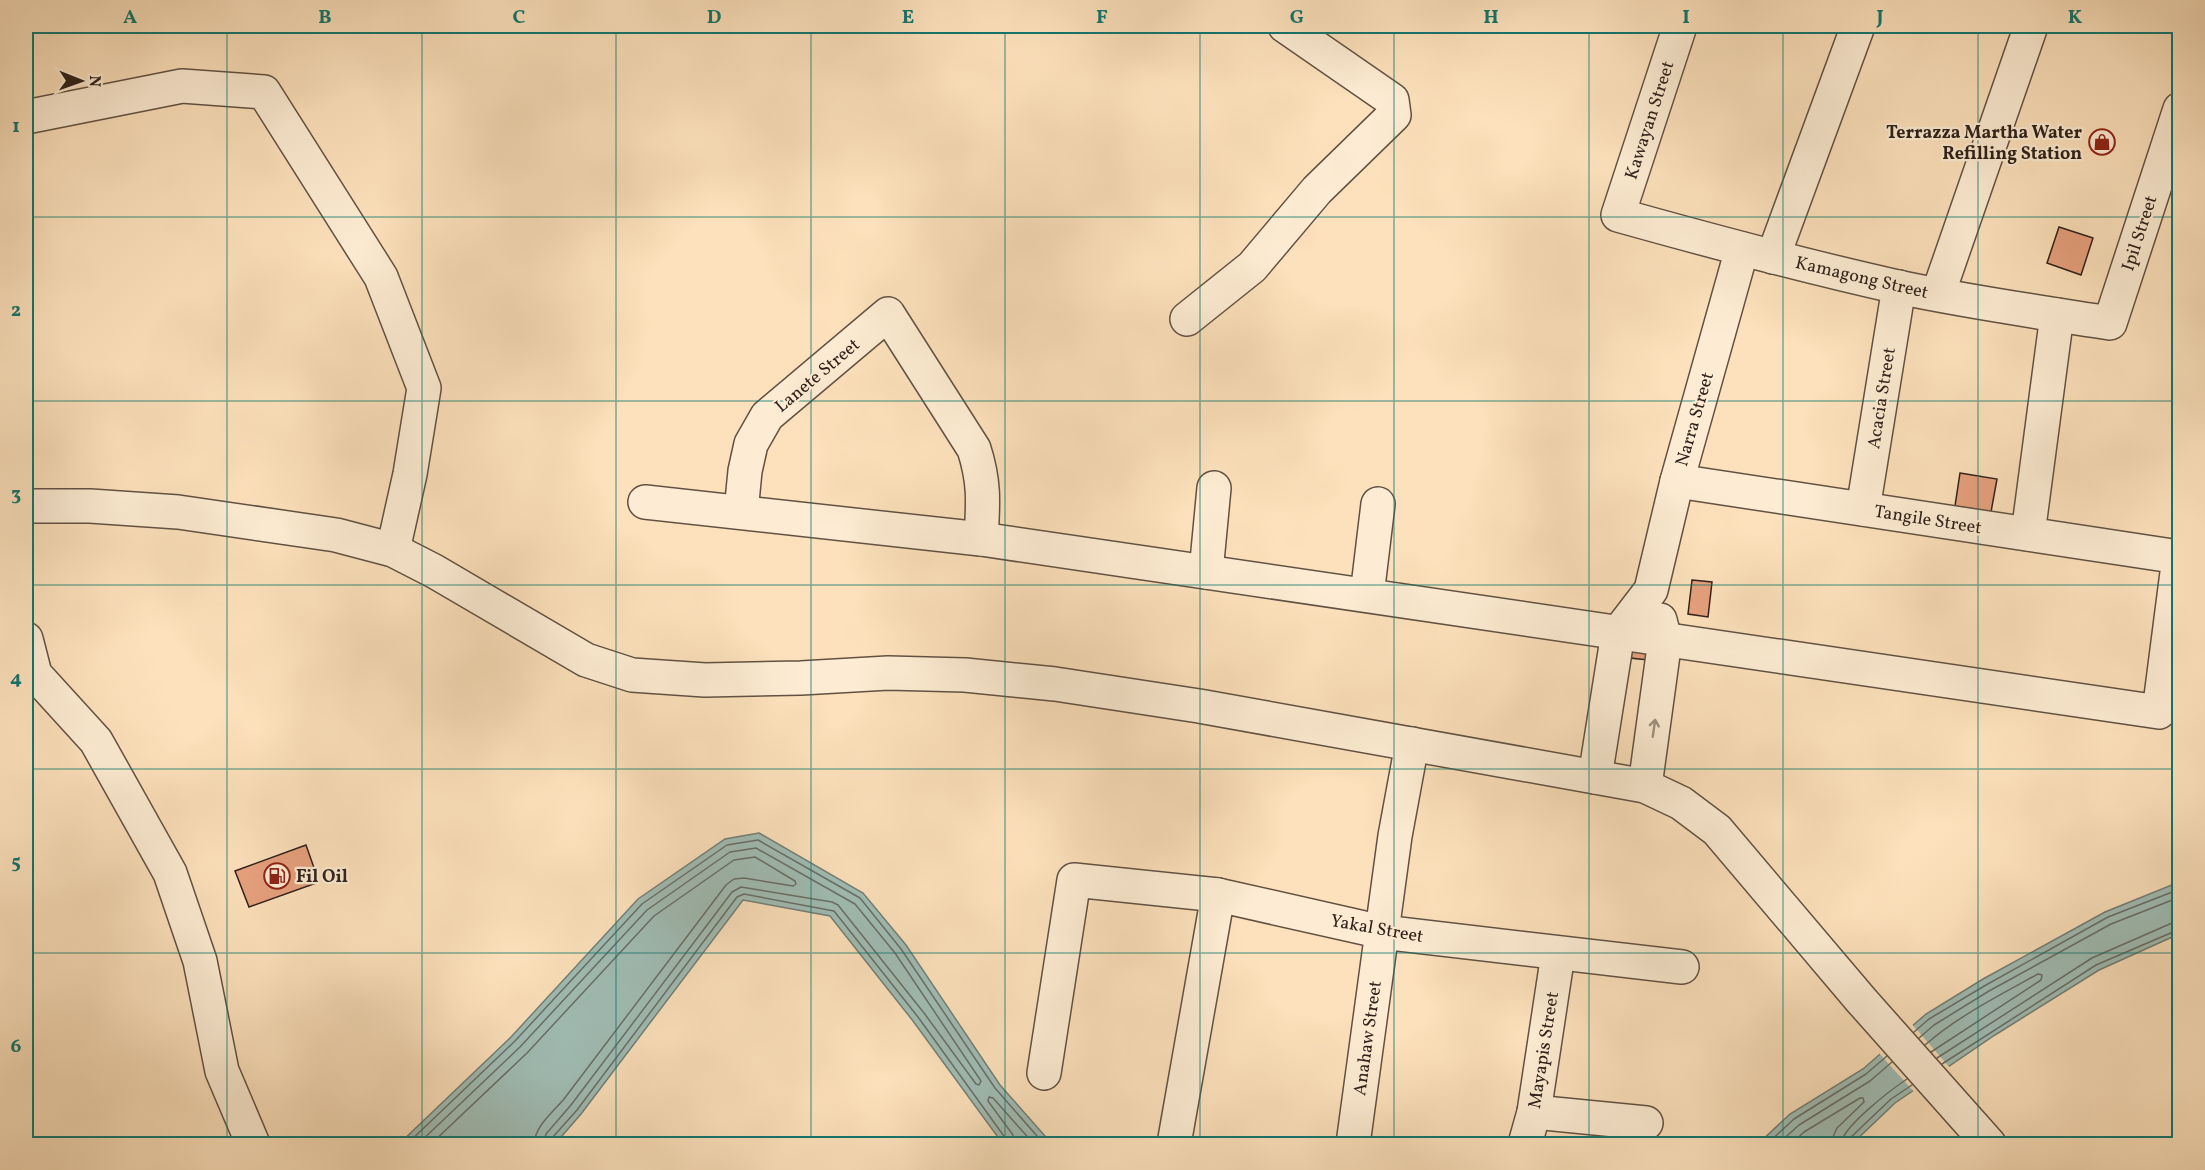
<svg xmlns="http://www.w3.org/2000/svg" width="2205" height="1170" font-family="Vollkorn,serif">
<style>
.water{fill:#a0bdb5;stroke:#737f77;stroke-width:1.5}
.pier{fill:#fce1bc}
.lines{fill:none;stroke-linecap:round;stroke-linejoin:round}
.shore{stroke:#686f68;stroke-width:1.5}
.building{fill:#e7a17e;stroke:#2f211b;stroke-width:1.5}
.minor-casing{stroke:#625143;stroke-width:36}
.minor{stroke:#fdecd3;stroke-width:33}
.oneway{stroke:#a09180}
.grid{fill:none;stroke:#0f766e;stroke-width:1.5;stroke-opacity:0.55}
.labels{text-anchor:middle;stroke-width:4.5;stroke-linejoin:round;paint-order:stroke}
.street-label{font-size:18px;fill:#2f211b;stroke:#fdecd3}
.poi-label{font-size:18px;font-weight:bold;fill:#2f211b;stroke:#fdecd3;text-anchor:end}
.neatline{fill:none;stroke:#0f766e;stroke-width:2}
.grid-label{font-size:20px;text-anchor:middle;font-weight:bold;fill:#0f766e}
</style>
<rect width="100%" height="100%" fill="#fce1bc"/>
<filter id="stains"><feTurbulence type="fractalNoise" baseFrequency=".00333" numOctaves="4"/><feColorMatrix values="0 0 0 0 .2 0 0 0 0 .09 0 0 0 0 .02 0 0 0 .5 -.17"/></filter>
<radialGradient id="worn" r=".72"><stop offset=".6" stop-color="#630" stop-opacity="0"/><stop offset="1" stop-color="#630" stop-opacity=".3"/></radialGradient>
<g class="water">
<path d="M 759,833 L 863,893 L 906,945 L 1000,1085 L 1052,1144 L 1003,1144 L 913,1021 L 830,916 L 743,900 L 581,1114 L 555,1144 L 399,1144 L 511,1037 L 638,899 L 725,839 Z"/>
<path d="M 2179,882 L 2179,934 L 2099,970 L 1995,1035 L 1895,1103 L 1852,1144 L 1758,1144 L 1790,1114 L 1863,1069 L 1926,1014 L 1983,979 L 2105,912 Z"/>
</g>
<path class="pier" d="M 1911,1023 L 1951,1069 L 1915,1093 L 1878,1052 Z"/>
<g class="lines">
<g class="shore">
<path d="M 1914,1032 L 1929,1019 L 1986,985 L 2108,917 L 2180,889"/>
<path d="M 1919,1038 L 1934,1025 L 1989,991 L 2111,924 L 2180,897"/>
<path d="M 1925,1045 C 1958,1016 2000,995 2038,974 L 2042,975 L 2041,980 L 1931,1052"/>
<path d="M 1937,1058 L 2092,958 L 2172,923 L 2180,922"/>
<path d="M 1942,1064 L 2096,965 L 2180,929"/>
<path d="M 407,1144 L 515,1041 L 642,904 L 727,845 L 758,840 L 860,898 L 901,949 L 995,1088 L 1044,1144"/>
<path d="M 418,1144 L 520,1047 L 647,910 L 730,852 L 756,848 L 855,904 L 895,953 L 981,1081 L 979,1085 L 976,1084 L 924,1013 L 838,905 L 832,902 L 741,887 L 732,892 L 571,1105 L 546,1134 L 543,1144"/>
<path d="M 431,1144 L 527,1053 L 654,916 L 734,860 L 755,857 L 795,881 L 796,884 L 793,886 L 744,878 L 734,879 L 726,885 L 564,1099 C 553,1112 535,1126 534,1144"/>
<path d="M 551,1144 L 552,1138 L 577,1110 L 737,897 L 744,894 L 834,911 L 918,1017 L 1006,1139 L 1007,1144"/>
<path d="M 1015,1144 L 1013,1135 L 988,1101 L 989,1097 L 993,1098 L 1034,1144"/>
<path d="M 1767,1144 L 1794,1119 L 1866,1074 L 1887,1056"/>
<path d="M 1778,1144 L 1799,1125 L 1870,1081 L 1892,1062"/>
<path d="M 1791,1144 L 1804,1132 L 1860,1098 L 1863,1098 L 1864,1102 L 1837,1128 L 1833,1137 L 1832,1144"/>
<path d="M 1841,1144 C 1842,1127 1892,1089 1907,1079"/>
<path d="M 1849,1144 L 1850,1138 L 1891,1099 L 1912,1085"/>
</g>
</g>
<g class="building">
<path d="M 2059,227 L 2093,238 L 2081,275 L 2047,263 Z"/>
<path d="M 1960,473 L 1997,479 L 1991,512 L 1955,506 Z"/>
<path d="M 1692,580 L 1712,582 L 1708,617 L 1688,614 Z"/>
<path d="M 1632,643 L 1650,645 L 1648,660 L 1630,658 Z"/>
<path d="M 306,845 L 319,882 L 249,907 L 235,871 Z"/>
</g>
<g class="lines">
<g class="minor-casing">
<g id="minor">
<path d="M 1680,26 L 1618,215 C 1711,241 1804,266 1898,287 C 1968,302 2039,312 2110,323 L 2180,109"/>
<path d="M 31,116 L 182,86 L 264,92 L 381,277 L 424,388 L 410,474 L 393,550"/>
<path d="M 1773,257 L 1858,26"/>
<path d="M 1938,294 L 2031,26"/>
<path d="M 1187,319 L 1252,267 L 1317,190 L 1394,115 L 1392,100 L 1285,26"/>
<path d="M 645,502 L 981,539 L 2159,712 L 2179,557 L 1677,481"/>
<path d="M 26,506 L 90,506 L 178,512 L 336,535 L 393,550 L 434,571 L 586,660 L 632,675 L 705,680 L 801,678 L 888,673 L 965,675 L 1055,684 L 1199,706 L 1645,786 L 1681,803 L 1717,830 L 1861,1000 L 1989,1144"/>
<path d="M 1863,509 L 1899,287"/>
<path d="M 741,512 L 745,471 L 751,444 L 767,416 L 888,314 L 974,449 C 985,483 983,504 981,539"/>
<path d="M 2028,534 L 2057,315"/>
<path d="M 1206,572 L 1214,488"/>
<path d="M 1367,595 L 1378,504"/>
<path d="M 26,639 L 35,674 L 96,741 L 170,873 L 200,961 L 222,1071 L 253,1144"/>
<path d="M 1595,777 L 1618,633 L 1651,590 L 1677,481 L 1742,249"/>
<path d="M 1645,786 L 1665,640 L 1660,620"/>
<path d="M 1044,1073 L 1074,880 L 1218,895 L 1382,932 L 1682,967"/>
<path d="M 1534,1112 L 1646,1123"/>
<path d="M 1174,1144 L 1218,895"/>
<path d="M 1353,1144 L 1395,836 L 1412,744"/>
<path d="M 1525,1144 L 1534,1112 L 1558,954"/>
</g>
</g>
<use href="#minor" class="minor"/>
</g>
<defs><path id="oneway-shaft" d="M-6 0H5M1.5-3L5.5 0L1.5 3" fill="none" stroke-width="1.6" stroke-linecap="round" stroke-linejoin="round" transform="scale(1.5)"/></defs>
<use class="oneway" href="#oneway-shaft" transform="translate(1654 728) rotate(-82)"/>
<path class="grid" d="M 227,26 L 227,1144M 422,26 L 422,1144M 616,26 L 616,1144M 811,26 L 811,1144M 1005,26 L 1005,1144M 1200,26 L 1200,1144M 1394,26 L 1394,1144M 1589,26 L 1589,1144M 1783,26 L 1783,1144M 1978,26 L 1978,1144M 26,217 L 2180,217M 26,401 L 2180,401M 26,585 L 2180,585M 26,769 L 2180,769M 26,953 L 2180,953"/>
<defs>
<g id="shop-ring" transform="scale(1.35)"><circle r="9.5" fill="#fdecd3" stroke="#8f2418" stroke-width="1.5"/><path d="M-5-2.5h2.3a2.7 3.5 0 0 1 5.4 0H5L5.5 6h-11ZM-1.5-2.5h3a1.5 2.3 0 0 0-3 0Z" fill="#8f2418"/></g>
<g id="fuel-ring" transform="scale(1.35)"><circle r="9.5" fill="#fdecd3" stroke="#8f2418" stroke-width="1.5"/><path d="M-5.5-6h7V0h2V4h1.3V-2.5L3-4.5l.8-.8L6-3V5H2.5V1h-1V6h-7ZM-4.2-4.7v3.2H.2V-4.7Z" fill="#8f2418"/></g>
</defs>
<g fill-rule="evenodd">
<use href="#shop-ring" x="2102" y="142"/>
<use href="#fuel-ring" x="277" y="876"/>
</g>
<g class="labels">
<g class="street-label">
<text transform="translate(1649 120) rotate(-72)" y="6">Kawayan Street</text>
<text transform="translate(2139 233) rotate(-72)" y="6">Ipil Street</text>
<text transform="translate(1862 277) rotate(13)" y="6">Kamagong Street</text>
<text transform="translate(817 375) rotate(-40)" y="6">Lanete Street</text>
<text transform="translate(1881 398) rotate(-81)" y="6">Acacia Street</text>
<text transform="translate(1694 419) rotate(-74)" y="6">Narra Street</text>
<text transform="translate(1928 519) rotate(9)" y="6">Tangile Street</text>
<text transform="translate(1377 928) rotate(10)" y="6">Yakal Street</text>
<text transform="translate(1367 1038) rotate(-82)" y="6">Anahaw Street</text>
<text transform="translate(1543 1050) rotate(-81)" y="6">Mayapis Street</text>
</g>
<g class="poi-label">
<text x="2082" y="138">Terrazza Martha Water<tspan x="2082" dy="21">Refilling Station</tspan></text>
<text x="296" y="882" text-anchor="start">Fil Oil</text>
</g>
</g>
<rect width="2205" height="1170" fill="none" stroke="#fce1bc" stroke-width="66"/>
<g transform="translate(81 81) rotate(91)" stroke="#fdecd3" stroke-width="4.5" paint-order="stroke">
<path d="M0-4.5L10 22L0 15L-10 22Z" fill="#2f211b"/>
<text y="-9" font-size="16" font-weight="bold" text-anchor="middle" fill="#2f211b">N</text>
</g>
<rect x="33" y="33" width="2139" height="1104" class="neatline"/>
<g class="grid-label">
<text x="130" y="23">A</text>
<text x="325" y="23">B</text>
<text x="519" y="23">C</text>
<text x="714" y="23">D</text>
<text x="908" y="23">E</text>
<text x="1102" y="23">F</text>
<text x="1297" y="23">G</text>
<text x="1491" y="23">H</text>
<text x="1686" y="23">I</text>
<text x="1880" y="23">J</text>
<text x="2075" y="23">K</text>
<text x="16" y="132">1</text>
<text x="16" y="316">2</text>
<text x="16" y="500">3</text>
<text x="16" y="684">4</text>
<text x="16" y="868">5</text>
<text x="16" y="1052">6</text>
</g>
<rect width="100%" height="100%" filter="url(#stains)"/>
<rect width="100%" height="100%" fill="url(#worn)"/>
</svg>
